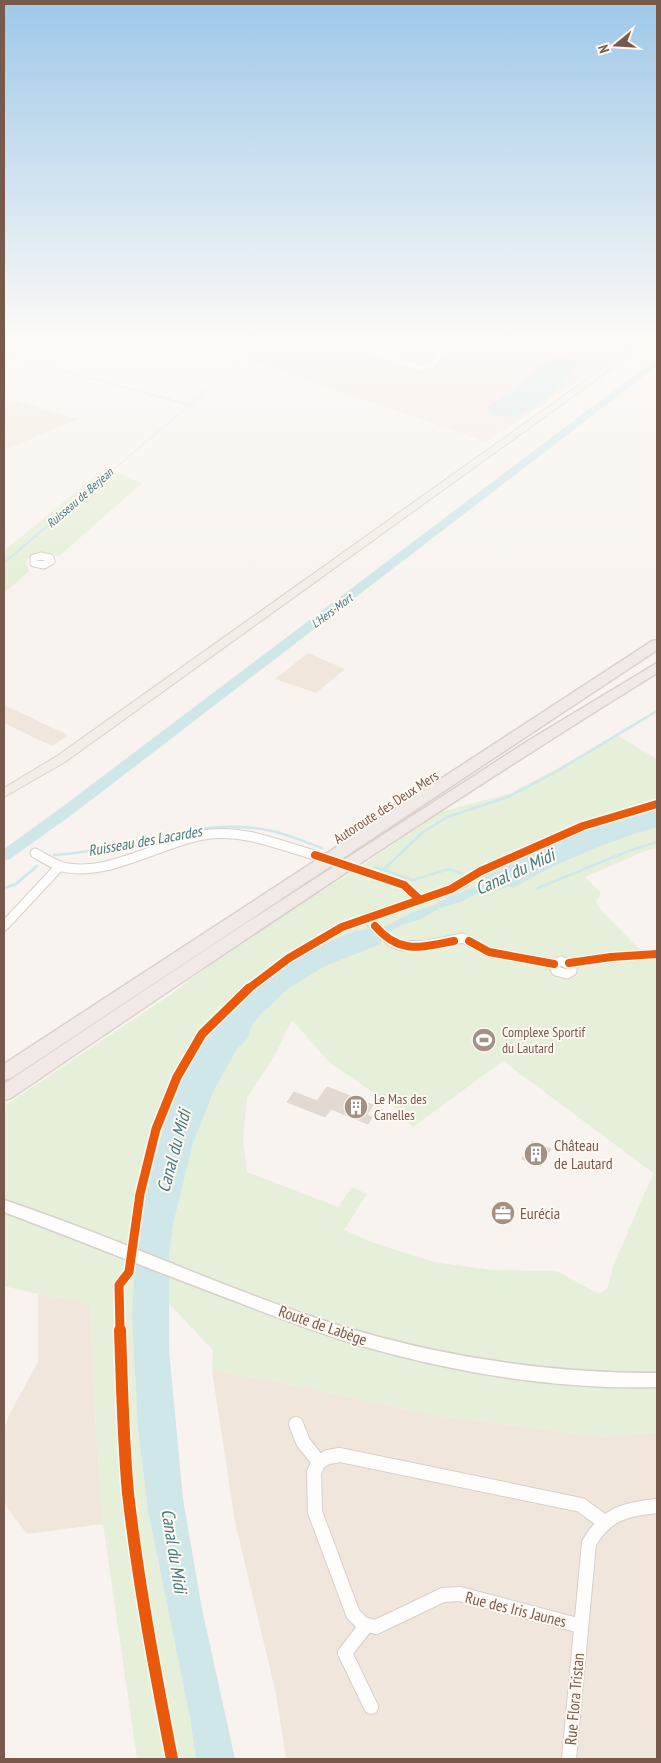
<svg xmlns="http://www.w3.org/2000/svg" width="661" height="1763" font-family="'PT Sans Narrow',sans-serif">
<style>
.residential{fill:#f1e6dc}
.commercial{fill:#f5e6df}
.green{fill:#e6efd9}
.water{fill:#cfe7e9}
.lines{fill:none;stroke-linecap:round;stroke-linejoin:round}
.stream-far2{stroke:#cfe7e9;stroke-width:1}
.stream-far1{stroke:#cfe7e9;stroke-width:2}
.stream{stroke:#cfe7e9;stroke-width:2.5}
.river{fill:#cfe7e9;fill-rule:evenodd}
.building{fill:#e3d9d3;stroke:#e1d7d0}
.minor-far3-casing{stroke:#d6cfc9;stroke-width:6}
.minor-far2-casing{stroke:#d6cfc9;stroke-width:9}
.minor-far1-casing{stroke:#d6cfc9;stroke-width:11}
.minor-casing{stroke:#d6cfc9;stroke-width:16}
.tertiary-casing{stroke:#d6cfc9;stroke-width:3}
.primary-casing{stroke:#dad0cb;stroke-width:2}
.motorway-casing{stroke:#dad0cb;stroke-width:3}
.minor-far3{stroke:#fefdfc;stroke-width:5}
.minor-far2{stroke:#fefdfc;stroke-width:7}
.minor-far1{stroke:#fefdfc;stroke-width:9}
.minor{stroke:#fefdfc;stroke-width:14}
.tertiary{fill:#fefdfc;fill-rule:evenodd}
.primary{fill:#f3eee7;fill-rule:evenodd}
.motorway{fill:#f1e9e6;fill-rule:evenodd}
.cycleway-far2-casing{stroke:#fff9f1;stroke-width:11}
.cycleway-far1-casing{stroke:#fff9f1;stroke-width:12}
.cycleway-casing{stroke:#fff9f1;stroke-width:15}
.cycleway-far2{stroke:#e8590c;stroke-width:8}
.cycleway-far1{stroke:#e8590c;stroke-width:9}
.cycleway{stroke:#e8590c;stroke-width:12}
.labels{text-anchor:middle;stroke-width:4;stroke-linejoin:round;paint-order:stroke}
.far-water-label{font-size:12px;font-style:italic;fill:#437b83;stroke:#fff9f1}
.street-label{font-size:14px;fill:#785a4d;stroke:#fff9f1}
.poi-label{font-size:14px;fill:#785a4d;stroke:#fff9f1;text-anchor:start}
.water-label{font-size:15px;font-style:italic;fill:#437b83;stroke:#fff9f1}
.near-poi-label{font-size:16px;fill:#785a4d;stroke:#fff9f1;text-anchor:start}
.near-street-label{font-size:16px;fill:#785a4d;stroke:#fff9f1}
.near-water-label{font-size:18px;font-style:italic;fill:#437b83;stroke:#fff9f1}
</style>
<rect width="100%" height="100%" fill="#f8f3ee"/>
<g class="residential">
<path d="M 6,400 L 15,401 L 79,419 L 4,450 L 4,401 Z"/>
<path d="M 308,653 L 345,669 L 316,693 L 275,679 Z"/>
<path d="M 4,705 L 68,735 L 52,746 L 4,723 Z"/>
<path d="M 38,1294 L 90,1303 L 95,1414 L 103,1524 L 27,1534 L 6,1506 L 4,1498 L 4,1429 L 10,1413 L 38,1362 Z"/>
<path d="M 212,1371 L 279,1382 L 433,1415 L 602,1437 L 657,1432 L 657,1759 L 286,1759 L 276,1694 L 235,1522 Z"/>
</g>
<path class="commercial" d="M 271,335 L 649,335 L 486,442 L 245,358 Z"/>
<g class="green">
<path d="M 114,471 L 142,483 L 59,556 L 43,554 L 28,558 L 26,563 L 29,571 L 4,593 L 4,551 L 99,473 Z"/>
<path d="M 618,736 L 657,759 L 657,848 L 645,851 L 585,877 L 601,893 L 596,901 L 602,911 L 639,949 L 657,949 L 657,1176 L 503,1061 L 413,1127 L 394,1107 L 329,1062 L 292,1020 L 274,1057 L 247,1097 L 243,1139 L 247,1172 L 338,1207 L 352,1187 L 367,1194 L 344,1230 L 374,1243 L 434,1262 L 492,1270 L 557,1271 L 599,1294 L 607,1289 L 614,1264 L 653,1174 L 657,1177 L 657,1432 L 602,1437 L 433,1415 L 279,1382 L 212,1371 L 213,1350 L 170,1305 L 135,1376 L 138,1429 L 148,1511 L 190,1718 L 196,1759 L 137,1759 L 103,1524 L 95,1414 L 90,1303 L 38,1294 L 4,1286 L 4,1106 L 170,995 L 250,934 L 345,877 L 441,812 L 511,793 Z"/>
</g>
<g class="water">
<path d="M 556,357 L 575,360 L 579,364 C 564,389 519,429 489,413 L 488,407 L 520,385 L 547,360 Z"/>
<path d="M 657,809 L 657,827 C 606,842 560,861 513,888 L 508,886 L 493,891 L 483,890 L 461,902 L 440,908 L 438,906 L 439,909 L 419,920 L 404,924 L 381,936 L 381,944 L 325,966 L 289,988 L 261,1014 L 252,1025 L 248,1038 L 237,1049 L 214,1090 L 193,1143 L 173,1224 L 169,1255 L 169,1350 L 183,1499 L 202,1609 L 235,1759 L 196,1759 L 190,1718 L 148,1511 L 138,1429 L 132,1316 L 137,1233 L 144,1193 L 176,1087 L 192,1053 L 207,1032 L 273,973 L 297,958 L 328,942 L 355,931 L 384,927 L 413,912 L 434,905 L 452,895 L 478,886 L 481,875 C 538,850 596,822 657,809 Z"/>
</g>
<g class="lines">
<g class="stream-far2">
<path d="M 4,355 L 190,405"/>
<path d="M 72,505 L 271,335"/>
</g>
<g class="stream-far1">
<path d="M 4,563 L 74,503"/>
<path d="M 645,718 L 657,711"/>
</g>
<g class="stream">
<path d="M 54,855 C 125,851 195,816 267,830 C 286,833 304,842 322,848"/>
<path d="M 375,867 L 413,880 L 449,869 L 462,874"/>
<path d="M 383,870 L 422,833 L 447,817 L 508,797 L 552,774 L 647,717"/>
<path d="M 4,888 L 16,884 L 37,866"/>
<path d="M 538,888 L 626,852 L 657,842"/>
</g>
<path class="river" d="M 657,359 L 657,366 L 73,814 L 10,859 L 4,861 L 4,849 L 62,807 L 593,406 Z"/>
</g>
<g class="building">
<path d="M 510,335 L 512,335 L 536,338 L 531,347 L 504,344 Z"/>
<path d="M 327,1087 L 373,1105 L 367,1115 L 372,1117 L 368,1124 L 331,1109 L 325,1117 L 287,1102 L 294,1092 L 317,1101 Z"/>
<path d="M 532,1141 L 551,1149 L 541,1166 L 522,1159 Z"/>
</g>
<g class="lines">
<g class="minor-far3-casing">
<g id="minor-far3">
<path d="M 318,335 L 421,368 L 432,366 L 456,335"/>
<path d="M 349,345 L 362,335"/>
</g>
</g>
<g class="minor-far2-casing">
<path id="minor-far2" d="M 41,556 L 50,558 L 51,561 L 44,565 L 34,563 L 34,558 Z"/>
</g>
<g class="minor-far1-casing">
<g id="minor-far1">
<path d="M 35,853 C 44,858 53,864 62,867 C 110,878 163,840 210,834 C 246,830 282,846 315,855"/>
<path d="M 465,882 L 443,892 L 367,918 L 391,942 L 401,946 L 428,945 L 463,938 L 489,952 L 554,964"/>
<path d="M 4,926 L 60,866"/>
<path d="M 561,961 L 572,966 L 572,971 L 567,974 L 556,971 L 554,964 Z"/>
<path d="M 569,963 L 611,957 L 657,954"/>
</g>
</g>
<g class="minor-casing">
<g id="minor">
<path d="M 296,1424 L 303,1442 L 319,1462"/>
<path d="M 366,1626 L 345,1653 L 371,1707"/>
<path d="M 581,1626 L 460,1594 L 443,1595 L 376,1627 L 363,1624 L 353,1614 L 315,1512 L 314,1472 L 319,1462 L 328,1457 L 340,1455 L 581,1505 L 604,1522"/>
<path d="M 569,1759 L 589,1543 C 606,1514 625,1509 657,1506"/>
</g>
</g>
<g class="tertiary-casing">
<path id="tertiary" d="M 4,1200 C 119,1238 228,1291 344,1327 C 446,1358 551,1373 657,1373 L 657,1387 C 558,1390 457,1373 362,1346 C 314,1332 266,1313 219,1295 C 147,1268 76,1239 4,1212 Z"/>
</g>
<g class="primary-casing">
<path id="primary" d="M 649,335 L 657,336 L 65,762 L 4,797 L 4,788 L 57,756 Z"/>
</g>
<g class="motorway-casing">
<g id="motorway">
<path d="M 657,640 L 657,650 L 11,1078 L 4,1080 L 4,1064 L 652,641 Z"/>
<path d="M 657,663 L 657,673 C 438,809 224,953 11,1098 L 4,1100 L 4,1084 L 214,944 L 531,739 Z"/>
</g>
</g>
<use href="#minor-far3" class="minor-far3"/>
<use href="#minor-far2" class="minor-far2"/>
<use href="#minor-far1" class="minor-far1"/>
<use href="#minor" class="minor"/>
<use href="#tertiary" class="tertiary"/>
<use href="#primary" class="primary"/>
<use href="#motorway" class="motorway"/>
<g class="cycleway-far2-casing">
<g id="cycleway-far2">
<path d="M 315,855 L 404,885 L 419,899"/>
<path d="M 375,926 C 400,955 421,947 454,941"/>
<path d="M 469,941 L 489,952 L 554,964"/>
<path d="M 569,963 L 611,957 L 657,954"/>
<path d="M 248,989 L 289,958 L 342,927 L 451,889 L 481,871 L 583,826 L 657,804"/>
</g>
</g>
<g class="cycleway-far1-casing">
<path id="cycleway-far1" d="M 120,1331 L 119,1285 L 129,1272 L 140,1194 L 156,1129 L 177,1077 L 202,1034 L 249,988"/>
</g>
<g class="cycleway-casing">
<path id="cycleway" d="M 120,1330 C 122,1384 123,1439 128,1493 C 138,1582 155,1671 172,1759"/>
</g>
<use href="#cycleway-far2" class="cycleway-far2"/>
<use href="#cycleway-far1" class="cycleway-far1"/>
<use href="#cycleway" class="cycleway"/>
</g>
<linearGradient id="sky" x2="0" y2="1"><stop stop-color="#9ec8e8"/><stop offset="0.58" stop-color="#fcfaf7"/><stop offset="1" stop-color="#fcfaf7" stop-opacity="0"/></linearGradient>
<rect width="661" height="582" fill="url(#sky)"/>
<defs>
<g id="stadium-disc" transform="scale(1.25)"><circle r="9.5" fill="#a59085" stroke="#fff9f1"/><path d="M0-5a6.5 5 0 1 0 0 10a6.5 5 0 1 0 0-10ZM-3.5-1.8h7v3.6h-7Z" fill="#fff"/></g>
<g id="building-disc" transform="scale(1.25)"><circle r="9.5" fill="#a59085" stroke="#fff9f1"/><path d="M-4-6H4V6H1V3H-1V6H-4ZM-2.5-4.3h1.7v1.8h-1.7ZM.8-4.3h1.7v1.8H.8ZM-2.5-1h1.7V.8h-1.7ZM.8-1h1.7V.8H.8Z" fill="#fff"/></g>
<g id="office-disc" transform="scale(1.25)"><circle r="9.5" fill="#a59085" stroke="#fff9f1"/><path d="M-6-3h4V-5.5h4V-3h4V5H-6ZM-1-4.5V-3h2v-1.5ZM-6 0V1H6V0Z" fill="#fff"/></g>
</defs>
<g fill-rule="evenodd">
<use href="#stadium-disc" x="484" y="1040"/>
<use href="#building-disc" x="356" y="1107"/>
<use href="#building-disc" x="536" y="1154"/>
<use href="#office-disc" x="503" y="1213"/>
</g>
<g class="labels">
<g class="far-water-label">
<text transform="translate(80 498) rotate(-41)" y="4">Ruisseau de Berjean</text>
<text transform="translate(332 611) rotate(-37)" y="4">L'Hers-Mort</text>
</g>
<g class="street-label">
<text transform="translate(386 807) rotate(-33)" y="5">Autoroute des Deux Mers</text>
</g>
<g class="poi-label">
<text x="502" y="1037">Complexe Sportif<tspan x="502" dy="16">du Lautard</tspan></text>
<text x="374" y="1104">Le Mas des<tspan x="374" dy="16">Canelles</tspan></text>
</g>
<g class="water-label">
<text transform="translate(145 841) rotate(-10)" y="5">Ruisseau des Lacardes</text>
</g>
<g class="near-poi-label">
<text x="554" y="1151">Château<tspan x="554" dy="18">de Lautard</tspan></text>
<text x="520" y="1219">Eurécia</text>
</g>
<g class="near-street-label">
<text transform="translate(323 1325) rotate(19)" y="6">Route de Labège</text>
<text transform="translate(516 1609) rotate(14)" y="6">Rue des Iris Jaunes</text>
<text transform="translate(574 1699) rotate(-85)" y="6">Rue Flora Tristan</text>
</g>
<g class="near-water-label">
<text transform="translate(515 872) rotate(-25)" y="6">Canal du Midi</text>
<text transform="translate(174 1151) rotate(-75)" y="6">Canal du Midi</text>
<text transform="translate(174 1551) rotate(81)" y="6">Canal du Midi</text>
</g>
</g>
<rect width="661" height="1763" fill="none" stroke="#785a4d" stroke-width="10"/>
<g transform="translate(616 45) rotate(252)" stroke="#fff9f1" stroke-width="4" paint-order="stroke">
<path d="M0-4L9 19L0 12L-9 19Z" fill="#785a4d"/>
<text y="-8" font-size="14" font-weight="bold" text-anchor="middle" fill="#785a4d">N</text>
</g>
</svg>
